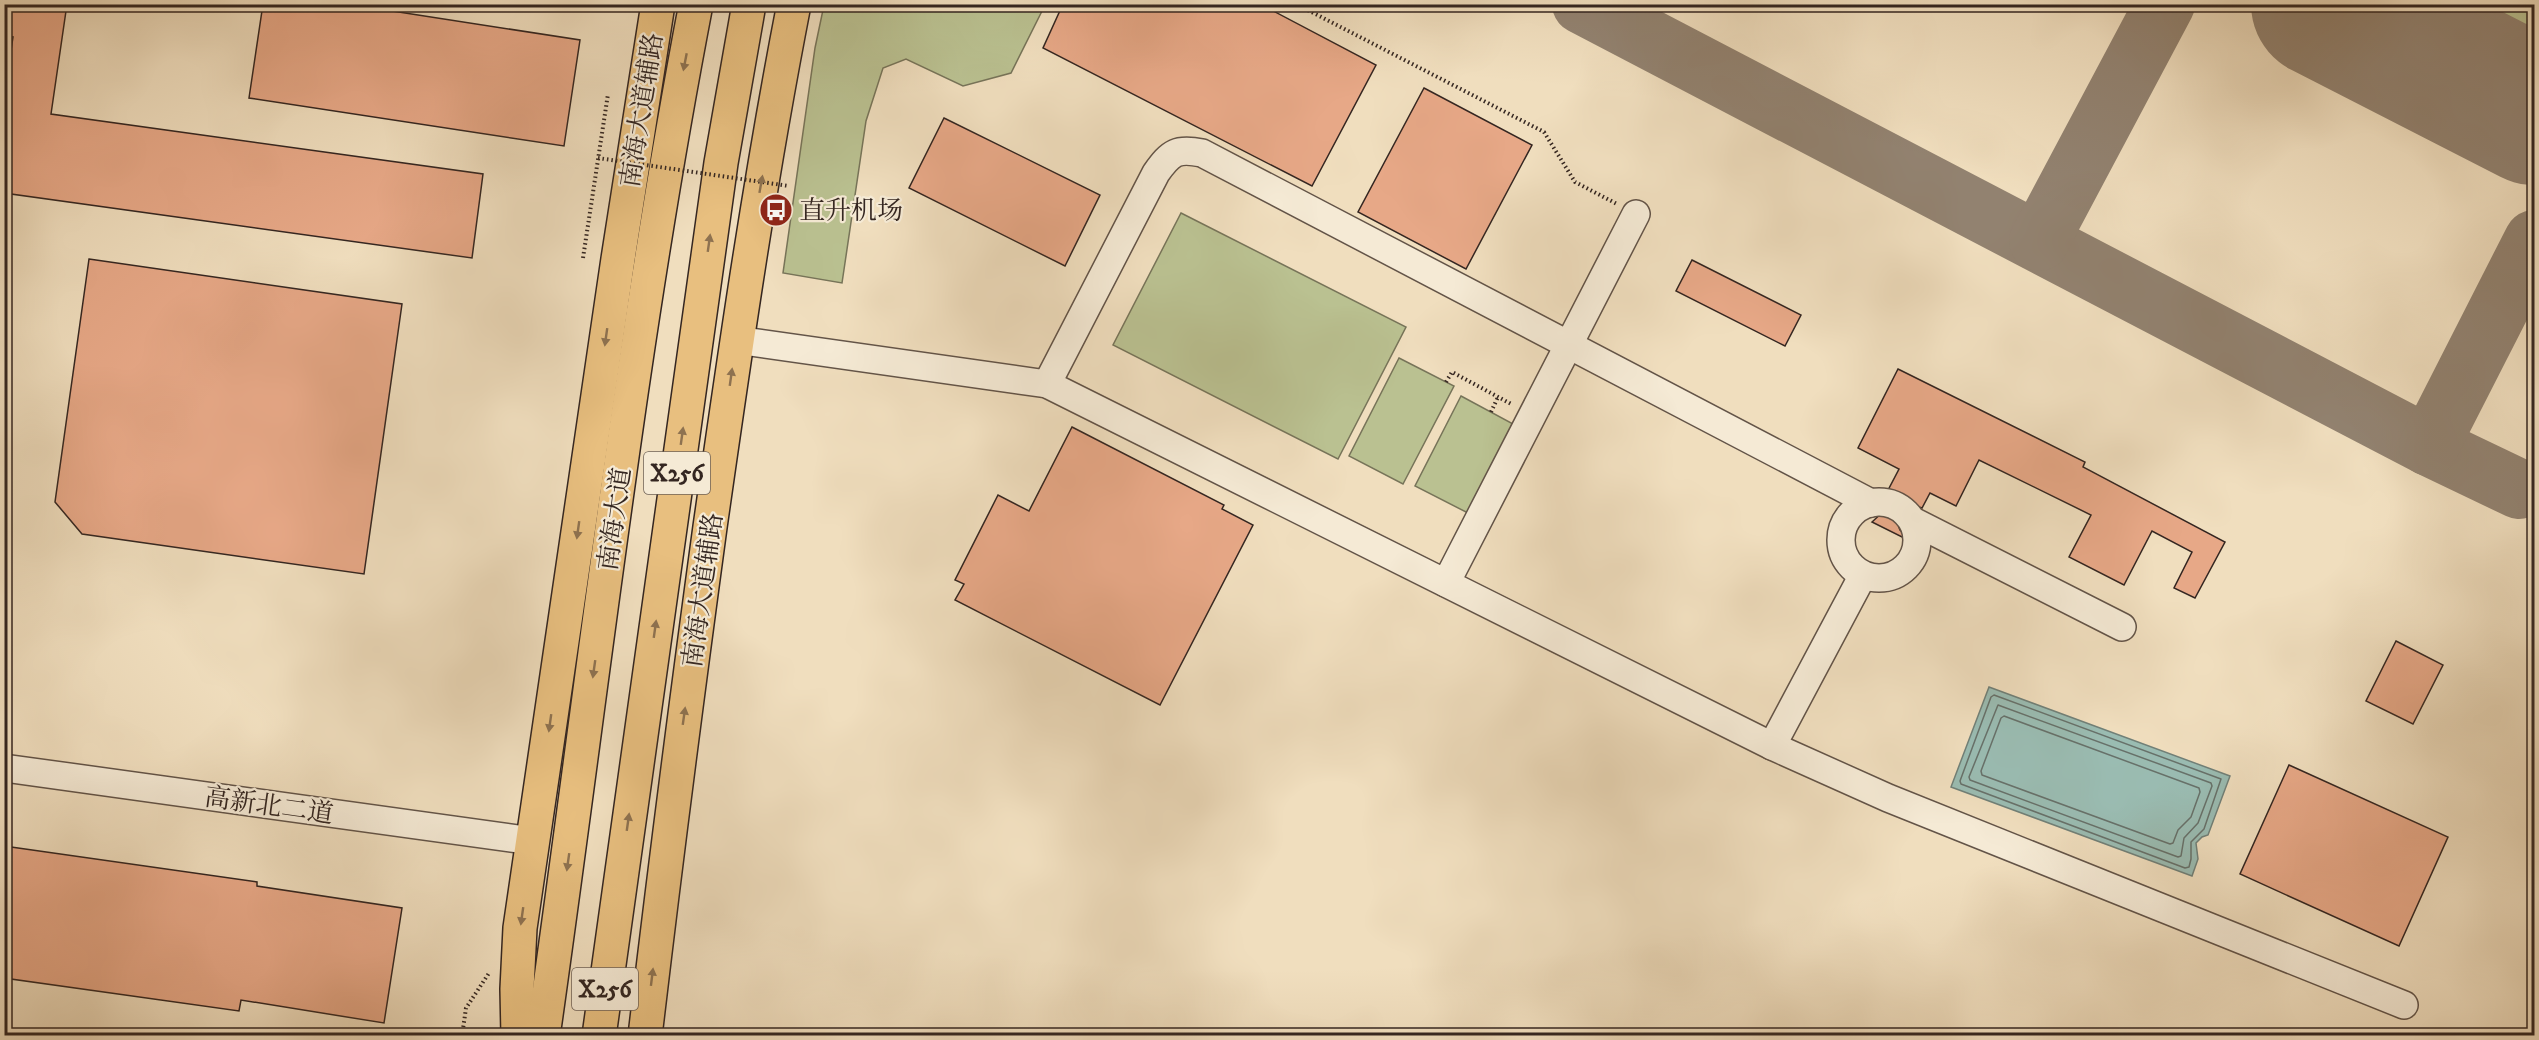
<svg xmlns="http://www.w3.org/2000/svg" width="2539" height="1040" font-family="'IM FELL DW Pica','Noto Serif SC',serif">
<style>
.green{fill:#bac191;stroke:#777459;stroke-width:1.5}
.water{fill:#9abcb2;stroke:#718078;stroke-width:1.5}
.lines{fill:none;stroke-linecap:round;stroke-linejoin:round}
.shore{stroke:#67716a;stroke-width:1.5}
.taxiway{stroke:#928270;stroke-width:60}
.runway{stroke:#928270;stroke-width:148}
.building{fill:#e7a887;stroke:#342621;stroke-width:1.5}
.minor-casing{stroke:#635448;stroke-width:30}
.major-casing{stroke:#342621;stroke-width:36}
.path{stroke:#342621;stroke-width:4;stroke-dasharray:1.5 3;stroke-linecap:butt}
.minor{stroke:#f5ead5;stroke-width:27}
.major{stroke:#e8bf7f;stroke-width:33}
.path-bridge{stroke:#342621;stroke-width:4;stroke-dasharray:1.5 3;stroke-linecap:butt}
.oneway{fill:#8e7250}
.labels{text-anchor:middle;stroke-width:4.5;stroke-linejoin:round;paint-order:stroke}
.shield{fill:#f5ead5;stroke:#6e6157;stroke-width:1.5}
.shield-label{font-size:24px;font-weight:bold;fill:#342621}
.street-label{font-size:26px;fill:#342621;stroke:#f5ead5}
.poi-label{font-size:26px;fill:#342621;stroke:#f5ead5;text-anchor:start}
</style>
<rect width="100%" height="100%" fill="#f0debe"/>
<filter id="stains"><feTurbulence type="fractalNoise" baseFrequency=".00333" numOctaves="4"/><feColorMatrix values="0 0 0 0 .2 0 0 0 0 .09 0 0 0 0 .02 0 0 0 .5 -.17"/></filter>
<radialGradient id="worn" r=".72"><stop offset=".6" stop-color="#630" stop-opacity="0"/><stop offset="1" stop-color="#630" stop-opacity=".3"/></radialGradient>
<g class="green">
<path d="M 824,5 L 1045,5 L 1011,73 L 963,86 L 906,59 L 883,68 L 866,121 L 842,283 L 783,273 L 815,48 Z"/>
<path d="M 2404,5 L 2534,5 L 2534,71 Z"/>
<path d="M 1181,213 L 1406,327 L 1338,459 L 1113,345 Z"/>
<path d="M 1399,358 L 1454,386 L 1403,484 L 1349,456 Z"/>
<path d="M 1461,396 L 1515,425 L 1468,513 L 1415,486 Z"/>
</g>
<path class="water" d="M 1989,687 L 2230,776 L 2208,835 L 2202,837 L 2196,843 L 2198,859 L 2192,876 L 1951,787 Z"/>
<g class="lines">
<g class="shore">
<path d="M 1994,695 L 2221,779 L 2204,829 L 2191,842 L 2191,859 L 2189,867 L 2185,868 L 1961,784 L 1960,781 L 1991,697 Z"/>
<path d="M 1998,705 L 2211,783 L 2212,786 L 2198,823 L 2184,838 L 2181,856 L 2178,857 L 1970,780 L 1969,777 Z"/>
<path d="M 2004,716 L 2199,788 L 2200,792 L 2191,817 L 2178,830 L 2173,843 L 2170,844 L 1982,775 L 1981,771 L 2001,718 Z"/>
</g>
<g class="taxiway">
<path d="M 1582,4 L 2429,446 L 2519,489"/>
<path d="M 2039,241 L 2165,4"/>
<path d="M 2429,446 L 2534,240"/>
</g>
<path class="runway" d="M 2325,4 L 2534,111"/>
</g>
<g class="building">
<path d="M 4,4 L 67,4 L 51,114 L 483,174 L 472,258 L 4,193 L 4,97 L 13,37 L 4,36 Z"/>
<path d="M 263,4 L 347,4 L 580,40 L 564,146 L 249,98 Z"/>
<path d="M 1063,4 L 1260,4 L 1376,65 L 1312,186 L 1043,48 Z"/>
<path d="M 1424,88 L 1532,145 L 1466,269 L 1358,212 Z"/>
<path d="M 944,118 L 1100,195 L 1065,266 L 909,188 Z"/>
<path d="M 89,259 L 402,304 L 364,574 L 82,534 L 55,502 Z"/>
<path d="M 1692,260 L 1801,315 L 1785,346 L 1676,291 Z"/>
<path d="M 1898,369 L 2085,462 L 2083,467 L 2225,542 L 2195,598 L 2174,588 L 2192,552 L 2152,531 L 2124,585 L 2069,557 L 2091,515 L 1979,460 L 1956,506 L 1930,493 L 1922,508 L 1913,505 L 1904,508 L 1899,514 L 1897,522 L 1900,530 L 1907,536 L 1906,539 L 1872,522 L 1885,510 L 1885,496 L 1899,469 L 1858,448 Z"/>
<path d="M 1072,427 L 1224,505 L 1222,509 L 1253,525 L 1160,705 L 955,600 L 964,584 L 955,580 L 998,495 L 1029,511 Z"/>
<path d="M 2396,641 L 2443,665 L 2413,724 L 2366,701 Z"/>
<path d="M 2289,765 L 2448,837 L 2399,946 L 2240,874 Z"/>
<path d="M 4,846 L 257,882 L 257,886 L 402,908 L 384,1023 L 241,1000 L 239,1011 L 4,978 Z"/>
</g>
<g class="lines">
<g class="minor-casing">
<g id="minor">
<path d="M 736,340 L 1047,384 L 1772,746 L 1888,798 L 2404,1005"/>
<path d="M 1047,384 L 1156,173 C 1171,152 1177,148 1202,153 L 1871,503"/>
<circle cx="1879" cy="540" r="38"/>
<path d="M 1913,521 L 2122,627"/>
<path d="M 1446,583 L 1636,214"/>
<path d="M 1772,746 L 1863,575"/>
<path d="M 4,768 L 533,841"/>
</g>
</g>
<g class="major-casing">
<g id="major">
<path d="M 518,1036 L 517,989 L 520,928 L 618,259 L 658,4"/>
<path d="M 543,1036 C 592,692 630,346 696,4"/>
<path d="M 599,1036 L 721,163 L 749,4"/>
<path d="M 645,1036 C 665,866 687,696 710,527 C 735,352 760,178 794,4"/>
</g>
</g>
<g class="path">
<path d="M 1296,4 L 1544,132 L 1575,182 L 1617,204"/>
<path d="M 583,258 L 608,94"/>
<path d="M 1446,382 L 1452,372 L 1513,405"/>
<path d="M 1491,412 L 1498,397"/>
<path d="M 462,1036 L 466,1008 L 489,973"/>
</g>
<use href="#minor" class="minor"/>
<use href="#major" class="major"/>
<path class="path-bridge" d="M 598,158 L 789,186"/>
</g>
<defs><path id="oneway-solid" d="M-6-.8H1V-3.2L6.5 0L1 3.2V.8H-6Z" transform="scale(1.5)"/></defs>
<g class="oneway">
<use href="#oneway-solid" transform="translate(685 62) rotate(101)"/>
<use href="#oneway-solid" transform="translate(761 184) rotate(-80)"/>
<use href="#oneway-solid" transform="translate(709 243) rotate(-82)"/>
<use href="#oneway-solid" transform="translate(606 337) rotate(98)"/>
<use href="#oneway-solid" transform="translate(731 377) rotate(-82)"/>
<use href="#oneway-solid" transform="translate(682 436) rotate(-82)"/>
<use href="#oneway-solid" transform="translate(578 530) rotate(98)"/>
<use href="#oneway-solid" transform="translate(655 629) rotate(-82)"/>
<use href="#oneway-solid" transform="translate(594 669) rotate(98)"/>
<use href="#oneway-solid" transform="translate(684 716) rotate(-82)"/>
<use href="#oneway-solid" transform="translate(550 723) rotate(98)"/>
<use href="#oneway-solid" transform="translate(628 822) rotate(-82)"/>
<use href="#oneway-solid" transform="translate(568 862) rotate(98)"/>
<use href="#oneway-solid" transform="translate(522 916) rotate(98)"/>
<use href="#oneway-solid" transform="translate(652 977) rotate(-83)"/>
</g>
<defs>
<g id="bus-disc" transform="scale(1.725)"><circle r="9.5" fill="#8f2418" stroke="#f5ead5"/><path d="M-5-6H5V4H4V6H2V4H-2V6H-4V4H-5ZM-3.5-4V0h7V-4ZM-3.5 1.2v1.5H-2V1.2ZM2 1.2v1.5H3.5V1.2Z" fill="#fff"/></g>
</defs>
<g fill-rule="evenodd">
<use href="#bus-disc" x="776" y="210"/>
</g>
<g class="labels">
<g class="shield">
<rect x="644" y="452" width="66" height="42" rx="4.5"/>
<rect x="572" y="968" width="66" height="42" rx="4.5"/>
</g>
<g class="shield-label">
<text x="677" y="481">X256</text>
<text x="605" y="997">X256</text>
</g>
<g class="street-label">
<text transform="translate(641 110) rotate(-81)" y="9">南海大道辅路</text>
<text transform="translate(614 519) rotate(-82)" y="9">南海大道</text>
<text transform="translate(702 590) rotate(-82)" y="9">南海大道辅路</text>
<text transform="translate(269 805) rotate(8)" y="9">高新北二道</text>
</g>
<g class="poi-label">
<text x="799" y="219">直升机场</text>
</g>
</g>
<rect width="2539" height="1040" fill="none" stroke="#f0debe" stroke-width="24"/>
<rect x="6" y="6" width="2527" height="1028" fill="none" stroke="#342621" stroke-width="3"/>
<rect x="12" y="12" width="2515" height="1016" fill="none" stroke="#342621" stroke-width="1.5"/>
<rect width="100%" height="100%" filter="url(#stains)"/>
<rect width="100%" height="100%" fill="url(#worn)"/>
</svg>
